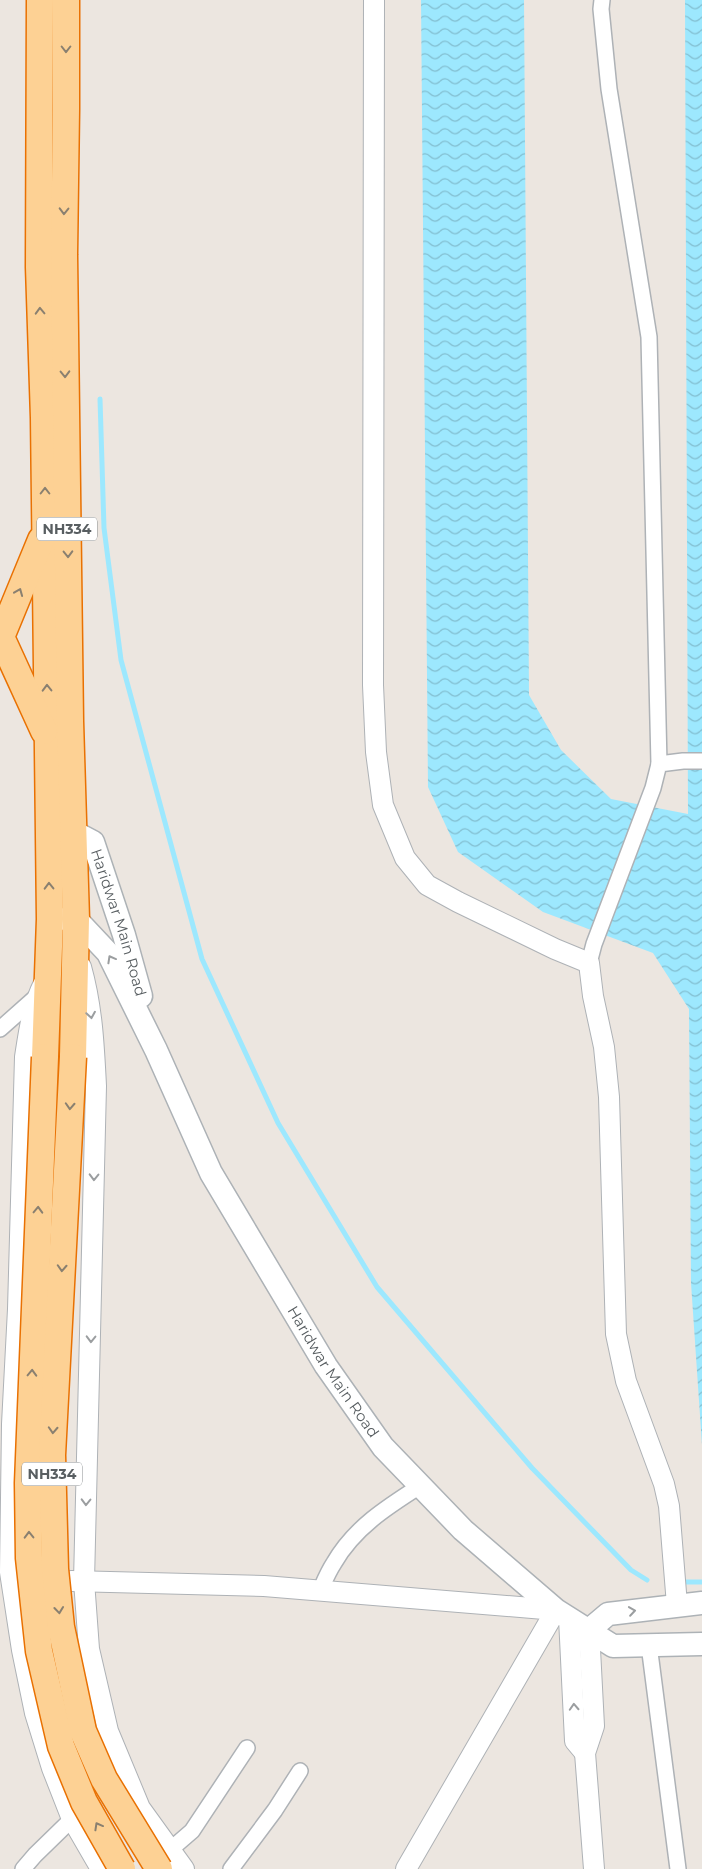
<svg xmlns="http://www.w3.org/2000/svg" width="702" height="1869" font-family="Montserrat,sans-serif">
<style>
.water{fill:url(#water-waves)}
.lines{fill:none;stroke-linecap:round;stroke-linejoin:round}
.stream{stroke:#9de8fe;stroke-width:5}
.minor-casing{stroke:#aeb2b6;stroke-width:18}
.tertiary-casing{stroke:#aeb2b6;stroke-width:22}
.secondary-casing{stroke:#adb2b6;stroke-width:25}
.trunk-casing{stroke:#e97102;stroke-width:29}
.minor{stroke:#fff;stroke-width:15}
.tertiary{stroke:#fff;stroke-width:20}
.secondary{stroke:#fff;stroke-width:22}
.trunk{stroke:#fdd194;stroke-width:26}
.trunk-bridge-casing{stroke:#e97102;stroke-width:29;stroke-linecap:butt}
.trunk-bridge{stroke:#fdd194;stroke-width:26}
.oneway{stroke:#8a8070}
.oneway2{stroke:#9b9ea0}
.labels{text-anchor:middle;stroke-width:4.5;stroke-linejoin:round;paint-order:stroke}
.shield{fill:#fff;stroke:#8a8e90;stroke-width:1}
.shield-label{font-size:14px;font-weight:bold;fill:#585e61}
.street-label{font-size:15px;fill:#585e61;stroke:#fff}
</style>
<defs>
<pattern id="water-waves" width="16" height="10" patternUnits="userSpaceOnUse" patternTransform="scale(1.25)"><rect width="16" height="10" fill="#9de8fe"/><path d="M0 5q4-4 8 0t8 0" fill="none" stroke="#83bfd1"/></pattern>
</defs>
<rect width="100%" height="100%" fill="#ece6e0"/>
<path class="water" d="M 421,0 L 524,0 L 529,695 L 561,750 L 611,799 L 688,814 L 685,0 L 702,0 L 702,1445 L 691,1283 L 689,1009 L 653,953 L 543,912 L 458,852 L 428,787 Z"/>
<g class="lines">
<g class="stream">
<path d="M 100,399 L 104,528 L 121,660 L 202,959 L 278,1123 L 377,1287 L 532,1468 L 631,1570 L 647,1580"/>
<path d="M 684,1582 L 702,1582"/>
</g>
<g class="minor-casing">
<g id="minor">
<path d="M 602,0 L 601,9 L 609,89 L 649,337 L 659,764"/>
<path d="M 589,963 L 594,944 L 653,788 L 659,764 L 683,761 L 702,761"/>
<path d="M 0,1029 L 36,997"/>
<path d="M 320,1591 C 324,1582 328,1572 334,1563 C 354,1528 387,1507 420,1486"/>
<path d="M 649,1645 L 678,1869"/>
<path d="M 170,1850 L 192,1831 L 247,1748"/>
<path d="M 23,1869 L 35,1855 L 72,1819"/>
<path d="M 231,1869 L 275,1810 L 300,1771"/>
</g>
</g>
<g class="tertiary-casing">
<g id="tertiary">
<path d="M 374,0 L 373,685 L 376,752 L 383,805 L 405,858 L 427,885 L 458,902 L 555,949 L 589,963 L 593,996 L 604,1047 L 609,1097 L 616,1334 L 626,1381 L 664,1484 L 669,1506 L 677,1605"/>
<path d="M 81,967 C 92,1006 94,1045 96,1086 L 84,1581 L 89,1649 L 108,1731 L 140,1808 L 184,1869"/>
<path d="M 44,983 C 32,1007 29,1031 25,1057 L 18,1309 L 12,1424 L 10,1572 L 22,1650 L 35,1713 L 52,1768 L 72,1819 L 101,1869"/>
<path d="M 71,1581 L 264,1586 L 556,1610 L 406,1869"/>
<path d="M 569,1618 L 575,1741 L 585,1753"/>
<path d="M 589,1630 L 594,1726 L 585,1753 L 594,1869"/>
</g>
</g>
<g class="secondary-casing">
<g id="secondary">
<path id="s1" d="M 58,832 L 74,832 L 93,842 L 124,935 L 141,996"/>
<path id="s2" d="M 65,919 L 76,919 L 108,953 L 156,1050 L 211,1173 L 326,1366 L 383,1447 L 463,1530 L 556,1610 L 613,1646 L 702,1644"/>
<path d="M 589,1630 L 608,1614 L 702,1603"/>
</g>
</g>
<g class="trunk-casing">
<g id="trunk">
<path d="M 40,0 L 39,267 L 44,418 L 50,919 L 45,1057"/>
<path d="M 66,0 L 66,109 L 64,255 L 70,721 L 76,919 L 73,1057"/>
<path d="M 41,540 L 1,637 L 44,731"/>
</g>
</g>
<use href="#minor" class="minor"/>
<use href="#tertiary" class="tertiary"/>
<use href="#secondary" class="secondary"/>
<use href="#trunk" class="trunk"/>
<g class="trunk-bridge-casing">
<g id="trunk-bridge">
<path d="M 45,1057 L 28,1483 L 29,1558 L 39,1651 L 61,1746 L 84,1802 L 122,1869"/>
<path d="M 73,1057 L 52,1455 L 55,1569 L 61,1627 L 83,1731 L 104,1779 L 159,1869"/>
</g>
</g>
<use href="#trunk-bridge" class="trunk-bridge"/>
</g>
<defs><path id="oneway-chevron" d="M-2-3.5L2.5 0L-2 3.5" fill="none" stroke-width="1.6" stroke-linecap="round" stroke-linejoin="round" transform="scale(1.25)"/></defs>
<g class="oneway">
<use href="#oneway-chevron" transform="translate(66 49) rotate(90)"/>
<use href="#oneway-chevron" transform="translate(64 211) rotate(91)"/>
<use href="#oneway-chevron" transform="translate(40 311) rotate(-92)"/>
<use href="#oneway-chevron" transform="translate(65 374) rotate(89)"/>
<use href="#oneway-chevron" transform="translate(45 491) rotate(-90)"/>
<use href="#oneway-chevron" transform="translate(68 554) rotate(89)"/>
<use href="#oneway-chevron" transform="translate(19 592) rotate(-68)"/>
<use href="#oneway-chevron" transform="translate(47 688) rotate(-91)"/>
<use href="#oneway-chevron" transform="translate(49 886) rotate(-91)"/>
<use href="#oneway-chevron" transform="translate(70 1106) rotate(93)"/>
<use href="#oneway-chevron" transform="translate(38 1210) rotate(-88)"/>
<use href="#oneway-chevron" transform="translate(62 1268) rotate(93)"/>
<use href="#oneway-chevron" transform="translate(32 1373) rotate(-88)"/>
<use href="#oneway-chevron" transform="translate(53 1430) rotate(93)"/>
<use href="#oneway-chevron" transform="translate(29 1535) rotate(-91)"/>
<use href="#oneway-chevron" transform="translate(59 1610) rotate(84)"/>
<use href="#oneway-chevron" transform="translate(98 1826) rotate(-119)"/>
</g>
<g class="oneway2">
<use href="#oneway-chevron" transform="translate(111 959) rotate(-119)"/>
<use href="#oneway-chevron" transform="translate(91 1015) rotate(81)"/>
<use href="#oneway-chevron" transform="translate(94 1177) rotate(91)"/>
<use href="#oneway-chevron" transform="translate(91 1339) rotate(91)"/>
<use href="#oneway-chevron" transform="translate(86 1502) rotate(91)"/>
<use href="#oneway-chevron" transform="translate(632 1611) rotate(-8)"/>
<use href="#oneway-chevron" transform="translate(574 1707) rotate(-93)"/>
</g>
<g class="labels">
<g class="shield">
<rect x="37" y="517.5" width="60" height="23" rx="4"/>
<rect x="22" y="1462.5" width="60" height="23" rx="4"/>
</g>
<g class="shield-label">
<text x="67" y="534">NH334</text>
<text x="52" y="1479">NH334</text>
</g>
<g class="street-label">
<text dy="5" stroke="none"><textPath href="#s1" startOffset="122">Haridwar Main Road</textPath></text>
<text dy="5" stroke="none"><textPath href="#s2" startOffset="534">Haridwar Main Road</textPath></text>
</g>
</g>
</svg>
